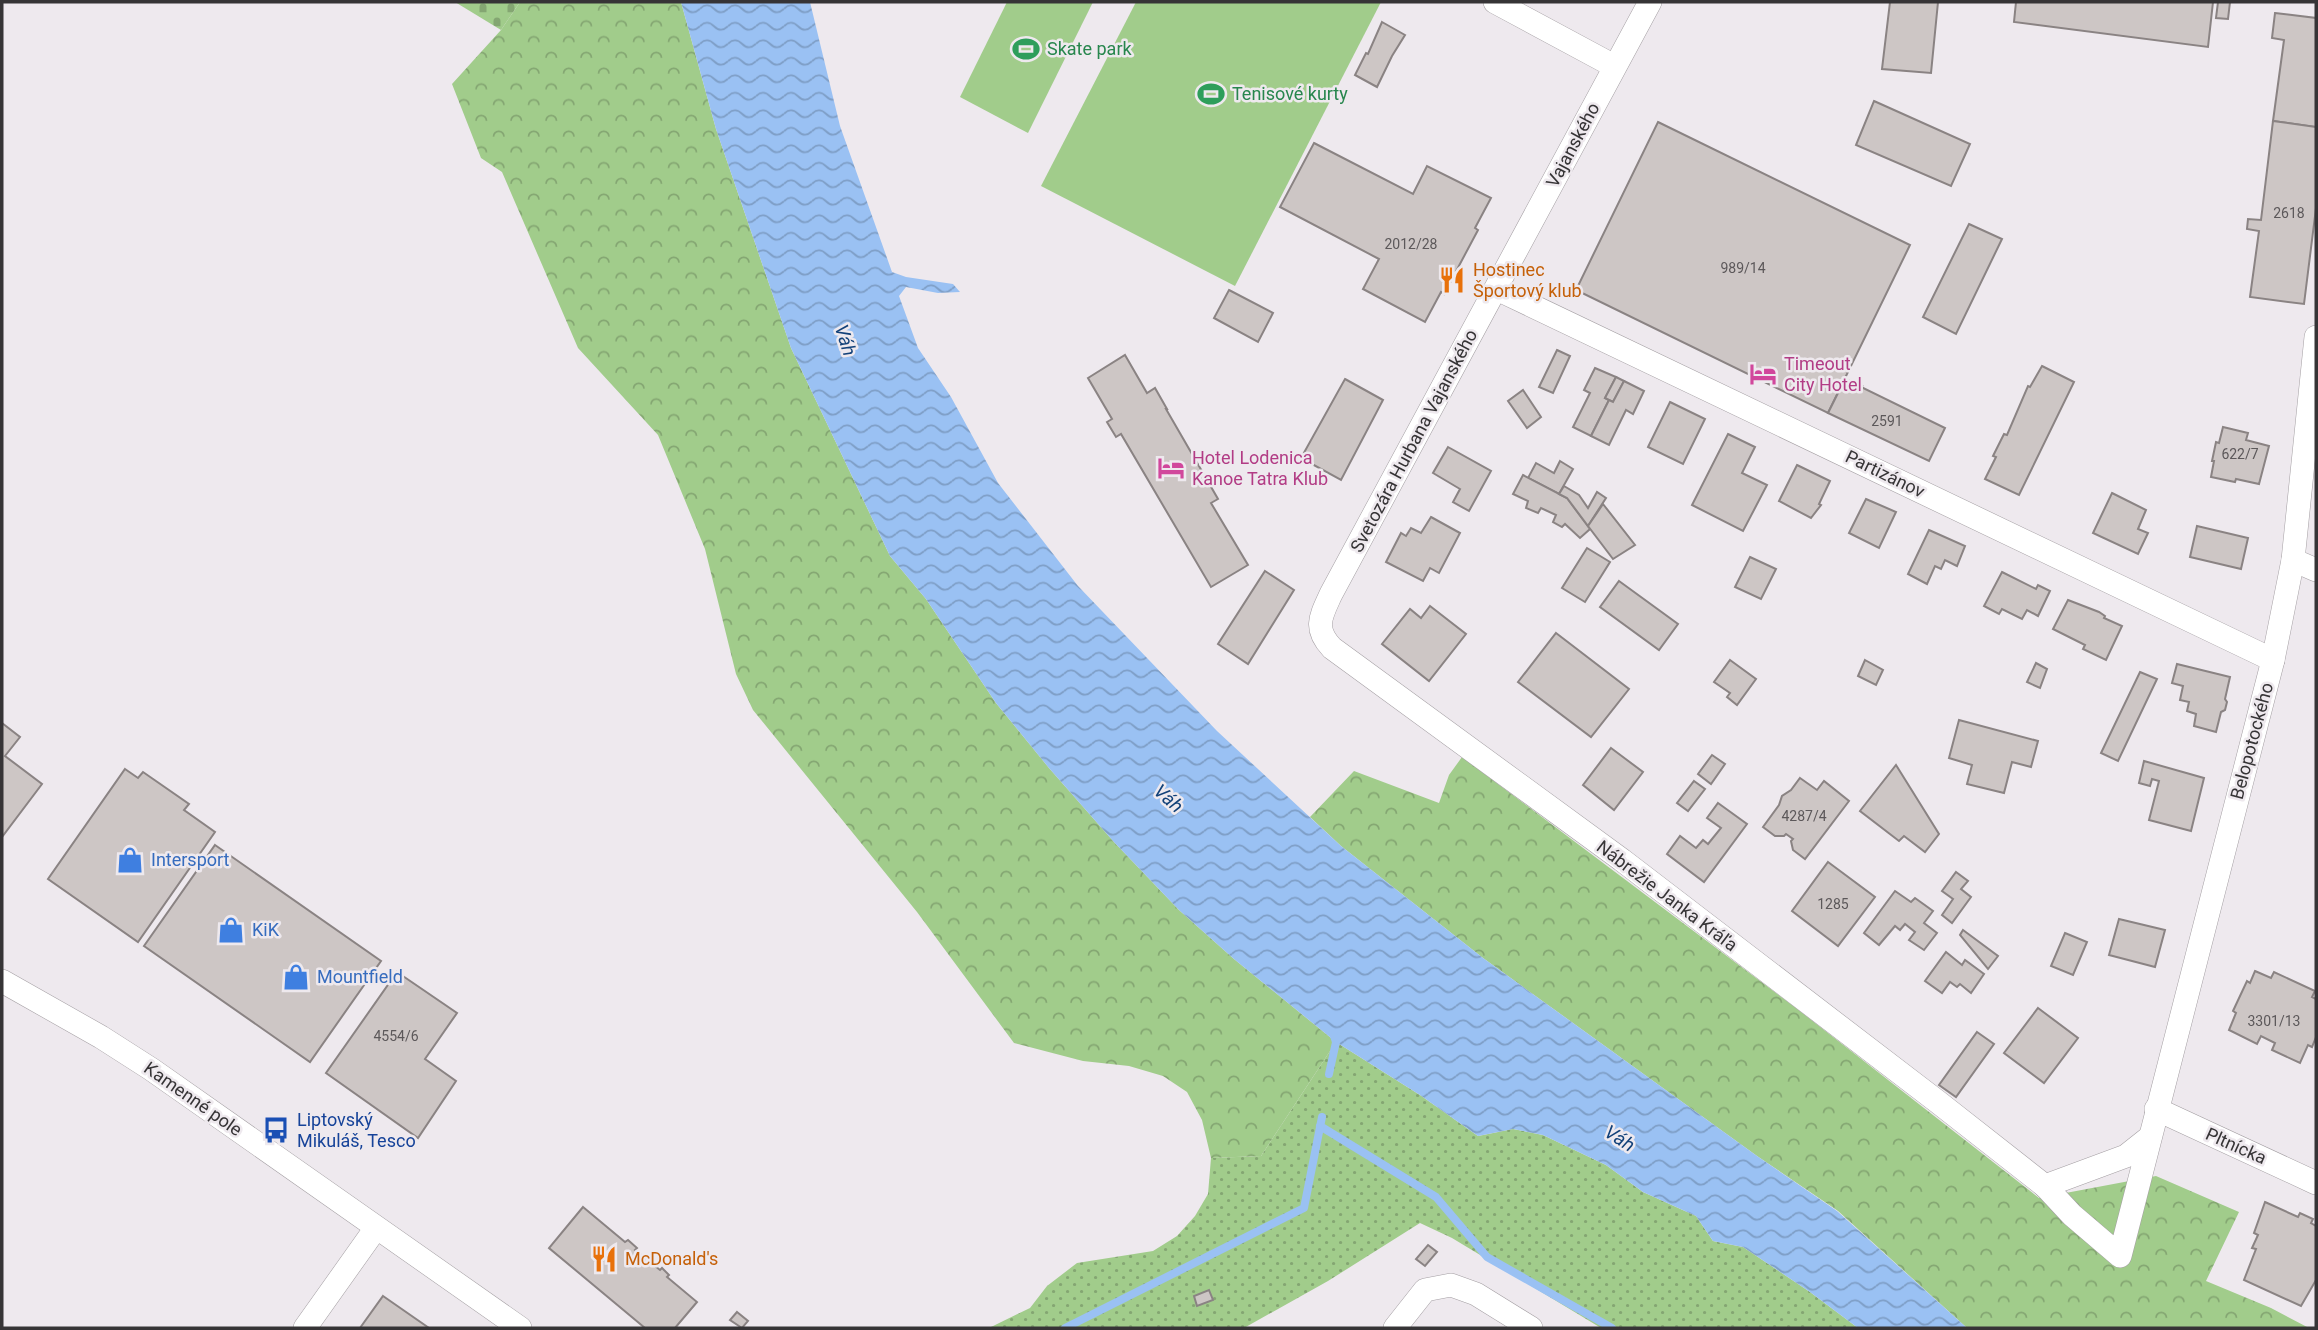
<svg xmlns="http://www.w3.org/2000/svg" width="2318" height="1330" font-family="Roboto,sans-serif">
<style>
.grass{fill:url(#grass-dots)}
.forest{fill:url(#forest-crowns)}
.cemetery{fill:url(#cemetery-stones)}
.pitch{fill:#a1cc8b}
.water{fill:url(#water-waves)}
.lines{fill:none;stroke-linecap:round;stroke-linejoin:round}
.stream{stroke:#9ac1f3;stroke-width:8}
.building{fill:#cdc6c5;stroke:#8a8383;stroke-width:2}
.minor-casing{stroke:#a49fa3;stroke-width:24}
.minor{stroke:#fff;stroke-width:23}
.labels{text-anchor:middle;stroke-width:5;stroke-linejoin:round;paint-order:stroke}
.number-label{font-size:14px;fill:#5c585a}
.leisure-label{font-size:18px;fill:#27864d;stroke:#eee9ee;text-anchor:start}
.street-label{font-size:18px;fill:#363436;stroke:#eee9ee}
.food-label{font-size:18px;fill:#c56008;stroke:#eee9ee;text-anchor:start}
.hotel-label{font-size:18px;fill:#b23c85;stroke:#eee9ee;text-anchor:start}
.shop-label{font-size:18px;fill:#366cbe;stroke:#eee9ee;text-anchor:start}
.transit-label{font-size:18px;fill:#164399;stroke:#eee9ee;text-anchor:start}
.water-label{font-size:19px;font-style:italic;fill:#124179;stroke:#eee9ee}
</style>
<defs>
<pattern id="grass-dots" width="8" height="8" patternUnits="userSpaceOnUse" patternTransform="scale(1.75)"><rect width="8" height="8" fill="#a1cc8b"/><path d="M2 2h.1M6 6h.1" fill="none" stroke="#84a672" stroke-width="1.8" stroke-linecap="round"/></pattern>
<pattern id="forest-crowns" width="20" height="18" patternUnits="userSpaceOnUse" patternTransform="scale(1.75)"><rect width="20" height="18" fill="#a1cc8b"/><path d="M2 6a3 3 0 1 1 6 0M12 15a3 3 0 1 1 6 0" fill="none" stroke="#84a672"/></pattern>
<pattern id="cemetery-stones" width="16" height="16" patternUnits="userSpaceOnUse" patternTransform="scale(1.75)"><rect width="16" height="16" fill="#a1cc8b"/><path d="M2 7V4a2 2 0 0 1 4 0v3zM10 15v-3a2 2 0 0 1 4 0v3z" fill="#84a672"/></pattern>
<pattern id="water-waves" width="16" height="10" patternUnits="userSpaceOnUse" patternTransform="scale(1.75)"><rect width="16" height="10" fill="#9ac1f3"/><path d="M0 5q4-4 8 0t8 0" fill="none" stroke="#7e9ec6"/></pattern>
</defs>
<rect width="100%" height="100%" fill="#eee9ee"/>
<path class="grass" d="M 1336,1042 L 1420,1095 L 1478,1136 L 1513,1129 L 1543,1135 L 1606,1165 L 1643,1192 L 1696,1216 L 1713,1241 L 1743,1247 L 1810,1292 L 1858,1328 L 1601,1328 L 1452,1238 L 1420,1223 L 1328,1281 L 1244,1328 L 989,1328 L 1030,1308 L 1047,1286 L 1077,1263 L 1153,1251 L 1177,1236 L 1195,1216 L 1208,1194 L 1211,1158 L 1261,1156 Z"/>
<g class="forest">
<path d="M 520,2 L 681,2 L 716,129 L 791,348 L 890,556 L 926,599 L 996,703 L 1049,768 L 1114,842 L 1179,910 L 1234,959 L 1336,1042 L 1261,1156 L 1211,1158 L 1202,1120 L 1187,1092 L 1163,1076 L 1129,1066 L 1083,1061 L 1014,1043 L 917,912 L 753,710 L 736,674 L 705,549 L 658,435 L 578,348 L 502,172 L 481,158 L 452,84 L 501,30 Z"/>
<path d="M 1462,757 L 1796,1008 L 2039,1198 L 2156,1176 L 2239,1212 L 2206,1281 L 2271,1308 L 2309,1328 L 1967,1328 L 1838,1211 L 1757,1156 L 1483,958 L 1341,846 L 1310,817 L 1354,771 L 1439,803 L 1449,775 Z"/>
</g>
<path class="cemetery" d="M 455,2 L 520,2 L 501,30 Z"/>
<g class="pitch">
<path d="M 1007,2 L 1093,2 L 1028,133 L 960,97 Z"/>
<path d="M 1136,2 L 1381,2 L 1235,286 L 1041,186 Z"/>
</g>
<path class="water" d="M 681,2 L 810,2 L 840,126 L 892,272 L 906,277 L 953,284 L 960,292 L 938,293 L 906,287 L 899,296 L 918,348 L 951,397 L 998,483 L 1078,586 L 1217,731 L 1341,846 L 1483,958 L 1757,1156 L 1837,1211 L 1967,1328 L 1858,1328 L 1810,1292 L 1743,1247 L 1713,1241 L 1696,1216 L 1643,1192 L 1606,1165 L 1543,1135 L 1513,1129 L 1478,1136 L 1420,1095 L 1336,1042 L 1234,959 L 1179,910 L 1114,842 L 1049,768 L 996,703 L 926,599 L 890,556 L 791,348 L 716,129 Z"/>
<g class="lines">
<g class="stream">
<path d="M 1329,1074 L 1336,1042 L 1333,1033"/>
<path d="M 1320,1126 L 1436,1197 L 1487,1257 L 1612,1328"/>
<path d="M 1065,1328 L 1304,1208 L 1322,1117"/>
</g>
</g>
<g class="building">
<path d="M 1890,2 L 1938,2 L 1931,73 L 1882,69 Z"/>
<path d="M 2016,2 L 2213,2 L 2208,47 L 2014,22 Z"/>
<path d="M 2218,2 L 2230,2 L 2228,19 L 2216,18 Z"/>
<path d="M 2275,13 L 2316,18 L 2316,127 L 2273,121 L 2284,40 L 2272,38 Z"/>
<path d="M 1382,22 L 1405,35 L 1392,56 L 1377,87 L 1355,75 L 1366,53 L 1368,54 Z"/>
<path d="M 1874,101 L 1970,144 L 1951,186 L 1856,145 Z"/>
<path d="M 2273,121 L 2316,127 L 2316,208 L 2304,304 L 2250,297 L 2259,231 L 2247,229 L 2248,219 L 2261,220 Z"/>
<path d="M 1658,122 L 1910,245 L 1828,413 L 1576,290 Z"/>
<path d="M 1314,143 L 1413,194 L 1427,166 L 1491,198 L 1475,228 L 1478,230 L 1444,294 L 1441,292 L 1425,322 L 1363,289 L 1379,259 L 1280,207 Z"/>
<path d="M 1969,224 L 2002,239 L 1956,334 L 1923,317 Z"/>
<path d="M 1229,290 L 1273,313 L 1258,342 L 1214,318 Z"/>
<path d="M 1557,350 L 1570,356 L 1553,393 L 1539,387 Z"/>
<path d="M 1125,355 L 1147,393 L 1155,388 L 1167,409 L 1166,409 L 1218,499 L 1211,503 L 1248,565 L 1211,587 L 1121,434 L 1116,437 L 1107,422 L 1112,419 L 1088,378 Z"/>
<path d="M 2042,366 L 2074,382 L 2019,495 L 1985,479 L 1996,457 L 1993,456 L 2004,434 L 2007,435 L 2028,386 L 2030,387 Z"/>
<path d="M 1595,368 L 1616,377 L 1605,398 L 1609,400 L 1591,436 L 1573,427 L 1590,393 L 1584,390 Z"/>
<path d="M 1616,377 L 1624,381 L 1613,402 L 1605,398 Z"/>
<path d="M 1345,379 L 1383,400 L 1341,480 L 1301,458 Z"/>
<path d="M 1845,379 L 1862,386 L 1861,387 L 1945,428 L 1929,461 L 1828,413 Z"/>
<path d="M 1624,381 L 1644,391 L 1633,414 L 1626,410 L 1609,445 L 1591,436 L 1609,400 L 1613,402 Z"/>
<path d="M 1523,390 L 1541,417 L 1527,428 L 1508,401 Z"/>
<path d="M 1670,402 L 1705,419 L 1683,464 L 1648,447 Z"/>
<path d="M 2223,427 L 2248,433 L 2246,440 L 2269,446 L 2259,484 L 2236,479 L 2235,482 L 2211,477 L 2214,461 L 2212,461 L 2216,442 L 2219,443 Z"/>
<path d="M 1728,434 L 1755,447 L 1742,473 L 1767,485 L 1743,531 L 1692,505 Z"/>
<path d="M 1448,447 L 1491,471 L 1469,511 L 1453,502 L 1460,489 L 1433,473 Z"/>
<path d="M 1560,461 L 1573,469 L 1559,494 L 1528,478 L 1536,463 L 1554,473 Z"/>
<path d="M 1797,465 L 1830,481 L 1819,504 L 1821,505 L 1811,518 L 1779,501 Z"/>
<path d="M 1523,475 L 1567,498 L 1590,529 L 1580,538 L 1565,524 L 1562,527 L 1553,522 L 1556,515 L 1541,508 L 1538,513 L 1526,508 L 1528,501 L 1513,494 Z"/>
<path d="M 1564,486 L 1579,495 L 1588,508 L 1597,492 L 1606,498 L 1588,526 L 1567,498 L 1559,494 Z"/>
<path d="M 2112,493 L 2146,510 L 2138,529 L 2148,533 L 2138,554 L 2093,533 Z"/>
<path d="M 1866,499 L 1896,512 L 1879,548 L 1849,533 Z"/>
<path d="M 1603,504 L 1635,545 L 1613,559 L 1588,526 Z"/>
<path d="M 1431,517 L 1460,533 L 1439,573 L 1430,568 L 1423,581 L 1386,562 L 1401,533 L 1406,536 L 1411,528 L 1421,533 Z"/>
<path d="M 2197,526 L 2248,538 L 2241,569 L 2190,557 Z"/>
<path d="M 1929,530 L 1965,546 L 1957,566 L 1945,560 L 1941,569 L 1935,566 L 1927,584 L 1908,574 Z"/>
<path d="M 1587,548 L 1610,562 L 1585,602 L 1562,588 Z"/>
<path d="M 1750,557 L 1776,569 L 1761,599 L 1735,587 Z"/>
<path d="M 1265,571 L 1294,590 L 1248,664 L 1218,644 Z"/>
<path d="M 2002,572 L 2036,589 L 2038,585 L 2050,591 L 2038,616 L 2027,610 L 2022,619 L 2002,609 L 1999,614 L 1984,606 Z"/>
<path d="M 1619,581 L 1678,624 L 1659,650 L 1600,607 Z"/>
<path d="M 2068,600 L 2099,612 L 2105,616 L 2104,618 L 2122,626 L 2106,660 L 2083,649 L 2085,645 L 2053,629 Z"/>
<path d="M 1430,606 L 1466,634 L 1429,681 L 1382,644 L 1410,609 L 1421,618 Z"/>
<path d="M 1556,633 L 1629,689 L 1591,737 L 1518,682 Z"/>
<path d="M 1730,660 L 1756,679 L 1737,705 L 1727,697 L 1730,693 L 1714,682 Z"/>
<path d="M 1865,660 L 1883,670 L 1876,685 L 1858,676 Z"/>
<path d="M 2036,663 L 2047,669 L 2040,688 L 2027,682 Z"/>
<path d="M 2177,664 L 2230,677 L 2225,699 L 2227,702 L 2225,710 L 2221,712 L 2216,732 L 2194,726 L 2196,714 L 2187,711 L 2189,702 L 2180,700 L 2183,686 L 2172,683 Z"/>
<path d="M 2140,672 L 2157,679 L 2118,761 L 2101,753 Z"/>
<path d="M 1959,720 L 2038,741 L 2031,767 L 2012,762 L 2004,793 L 1967,784 L 1972,765 L 1949,758 Z"/>
<path d="M 2,723 L 20,737 L 5,756 L 42,784 L 2,837 Z"/>
<path d="M 1611,748 L 1643,772 L 1614,810 L 1583,785 Z"/>
<path d="M 1712,755 L 1725,764 L 1711,784 L 1698,774 Z"/>
<path d="M 2144,761 L 2204,778 L 2191,831 L 2149,820 L 2159,781 L 2152,779 L 2150,786 L 2139,783 Z"/>
<path d="M 1896,765 L 1939,834 L 1925,852 L 1904,836 L 1899,841 L 1860,811 Z"/>
<path d="M 125,769 L 138,778 L 143,772 L 189,804 L 184,810 L 215,832 L 138,942 L 48,879 Z"/>
<path d="M 1800,778 L 1817,790 L 1824,781 L 1849,801 L 1805,859 L 1793,850 L 1791,841 L 1793,839 L 1786,834 L 1784,836 L 1775,836 L 1763,827 L 1779,805 L 1782,796 L 1791,790 Z"/>
<path d="M 1694,781 L 1705,789 L 1688,811 L 1677,803 Z"/>
<path d="M 1718,803 L 1747,824 L 1704,882 L 1667,854 L 1680,836 L 1696,848 L 1703,840 L 1708,844 L 1721,828 L 1707,818 Z"/>
<path d="M 215,845 L 381,961 L 310,1062 L 144,946 Z"/>
<path d="M 1828,862 L 1875,897 L 1838,946 L 1792,911 Z"/>
<path d="M 1956,872 L 1968,881 L 1961,889 L 1971,897 L 1952,923 L 1942,915 L 1953,899 L 1942,891 Z"/>
<path d="M 1895,891 L 1911,902 L 1915,898 L 1933,911 L 1924,923 L 1937,933 L 1924,950 L 1909,940 L 1915,932 L 1905,924 L 1900,930 L 1895,926 L 1879,945 L 1864,933 Z"/>
<path d="M 2119,919 L 2165,930 L 2155,967 L 2109,955 Z"/>
<path d="M 1963,930 L 1998,956 L 1988,969 L 1960,935 Z"/>
<path d="M 2065,933 L 2087,942 L 2073,975 L 2051,966 Z"/>
<path d="M 1946,952 L 1962,965 L 1965,960 L 1984,974 L 1971,993 L 1960,984 L 1957,987 L 1950,982 L 1942,993 L 1925,981 Z"/>
<path d="M 2255,971 L 2271,978 L 2274,972 L 2315,991 L 2312,997 L 2316,999 L 2316,1037 L 2312,1047 L 2308,1045 L 2300,1063 L 2272,1050 L 2275,1043 L 2261,1036 L 2257,1044 L 2229,1030 L 2236,1013 L 2233,1011 L 2247,981 L 2250,983 Z"/>
<path d="M 397,972 L 457,1013 L 425,1059 L 456,1081 L 418,1138 L 326,1073 Z"/>
<path d="M 2038,1008 L 2078,1038 L 2044,1083 L 2004,1053 Z"/>
<path d="M 1977,1032 L 1994,1044 L 1956,1097 L 1939,1085 Z"/>
<path d="M 2265,1202 L 2298,1217 L 2300,1213 L 2313,1219 L 2311,1223 L 2316,1226 L 2316,1280 L 2301,1306 L 2244,1280 L 2256,1249 L 2252,1248 L 2258,1235 L 2254,1233 Z"/>
<path d="M 583,1207 L 625,1242 L 628,1240 L 637,1248 L 635,1250 L 660,1270 L 662,1268 L 669,1275 L 667,1277 L 697,1302 L 675,1328 L 645,1328 L 549,1248 Z"/>
<path d="M 1428,1245 L 1437,1252 L 1425,1266 L 1416,1259 Z"/>
<path d="M 1209,1290 L 1213,1300 L 1197,1306 L 1194,1296 Z"/>
<path d="M 383,1296 L 429,1328 L 360,1328 Z"/>
<path d="M 737,1312 L 748,1321 L 742,1328 L 730,1320 Z"/>
</g>
<g class="lines">
<g class="minor-casing">
<g id="minor">
<path d="M 1495,2 L 1614,66"/>
<path d="M 1650,2 L 1331,594 C 1321,616 1313,628 1332,648 L 1622,860 L 1938,1102 L 2045,1186 L 2072,1215 L 2120,1256 L 2273,660 L 2293,560 L 2316,337"/>
<path d="M 1497,289 L 2273,660"/>
<path d="M 2293,560 L 2316,570"/>
<path d="M 2,981 L 101,1037 L 151,1069 L 520,1328"/>
<path d="M 2156,1109 L 2316,1183"/>
<path d="M 2045,1186 L 2126,1156 L 2150,1137"/>
<path d="M 305,1328 L 376,1228"/>
<path d="M 1395,1328 L 1425,1290 L 1451,1285 L 1476,1294 L 1531,1328"/>
</g>
</g>
<use href="#minor" class="minor"/>
</g>
<defs>
<g id="stadium-bare" transform="scale(2.1)"><path d="M0-5a6.5 5 0 1 0 0 10a6.5 5 0 1 0 0-10ZM-3.5-1.8h7v3.6h-7Z" fill="#2e9e5b" stroke="#eee9ee" stroke-width="2.5" paint-order="stroke"/></g>
<g id="restaurant-bare" transform="scale(2.1)"><path d="M-5-6h1v4h1v-4h1v4h1v-4h1v5L-1.5 .5V6h-2V.5L-5-1ZM5-6V6H3V1.5H1.5Q1.5-4 5-6Z" fill="#e8710a" stroke="#eee9ee" stroke-width="2.5" paint-order="stroke"/></g>
<g id="hotel-bare" transform="scale(2.1)"><path d="M-6-4.5h1.5V1H6V5H4.5V3h-9V5H-6ZM-4 0a1.8 1.8 0 1 1 3.6 0ZM.5 0V-2.5h3Q6-2.5 6 0Z" fill="#d1479c" stroke="#eee9ee" stroke-width="2.5" paint-order="stroke"/></g>
<g id="shop-bare" transform="scale(2.1)"><path d="M-5-2.5h2.3a2.7 3.5 0 0 1 5.4 0H5L5.5 6h-11ZM-1.5-2.5h3a1.5 2.3 0 0 0-3 0Z" fill="#3f7fe0" stroke="#eee9ee" stroke-width="2.5" paint-order="stroke"/></g>
<g id="bus-bare" transform="scale(2.1)"><path d="M-5-6H5V4H4V6H2V4H-2V6H-4V4H-5ZM-3.5-4V0h7V-4ZM-3.5 1.2v1.5H-2V1.2ZM2 1.2v1.5H3.5V1.2Z" fill="#1a4fb4" stroke="#eee9ee" stroke-width="2.5" paint-order="stroke"/></g>
</defs>
<g fill-rule="evenodd">
<use href="#stadium-bare" x="1026" y="49"/>
<use href="#stadium-bare" x="1211" y="94"/>
<use href="#restaurant-bare" x="1452" y="280"/>
<use href="#hotel-bare" x="1763" y="374"/>
<use href="#hotel-bare" x="1171" y="468"/>
<use href="#shop-bare" x="130" y="860"/>
<use href="#shop-bare" x="231" y="930"/>
<use href="#shop-bare" x="296" y="977"/>
<use href="#bus-bare" x="276" y="1130"/>
<use href="#restaurant-bare" x="604" y="1259"/>
</g>
<g class="labels">
<g class="number-label">
<text x="2289" y="218">2618</text>
<text x="1411" y="249">2012/28</text>
<text x="1743" y="273">989/14</text>
<text x="1887" y="426">2591</text>
<text x="2240" y="459">622/7</text>
<text x="1804" y="821">4287/4</text>
<text x="1833" y="909">1285</text>
<text x="2274" y="1026">3301/13</text>
<text x="396" y="1041">4554/6</text>
</g>
<g class="leisure-label">
<text x="1047" y="55">Skate park</text>
<text x="1232" y="100">Tenisové kurty</text>
</g>
<g class="street-label">
<text transform="translate(1573 145) rotate(-62)" y="6">Vajanského</text>
<text transform="translate(1414 441) rotate(-62)" y="6">Svetozára Hurbana Vajanského</text>
<text transform="translate(1885 474) rotate(26)" y="6">Partizánov</text>
<text transform="translate(2252 741) rotate(-75)" y="6">Belopotockého</text>
<text transform="translate(1667 896) rotate(37)" y="6">Nábrežie Janka Kráľa</text>
<text transform="translate(193 1099) rotate(35)" y="6">Kamenné pole</text>
<text transform="translate(2236 1146) rotate(24)" y="6">Pltnícka</text>
</g>
<g class="food-label">
<text x="1473" y="276">Hostinec<tspan x="1473" dy="21">Športový klub</tspan></text>
<text x="625" y="1265">McDonald's</text>
</g>
<g class="hotel-label">
<text x="1784" y="370">Timeout<tspan x="1784" dy="21">City Hotel</tspan></text>
<text x="1192" y="464">Hotel Lodenica<tspan x="1192" dy="21">Kanoe Tatra Klub</tspan></text>
</g>
<g class="shop-label">
<text x="151" y="866">Intersport</text>
<text x="252" y="936">KiK</text>
<text x="317" y="983">Mountfield</text>
</g>
<g class="transit-label">
<text x="297" y="1126">Liptovský<tspan x="297" dy="21">Mikuláš, Tesco</tspan></text>
</g>
<g class="water-label">
<text transform="translate(846 340) rotate(72)" y="7">Váh</text>
<text transform="translate(1169 798) rotate(42)" y="7">Váh</text>
<text transform="translate(1620 1138) rotate(32)" y="7">Váh</text>
</g>
</g>
<rect width="2318" height="1330" fill="none" stroke="#363436" stroke-width="7"/>
</svg>
